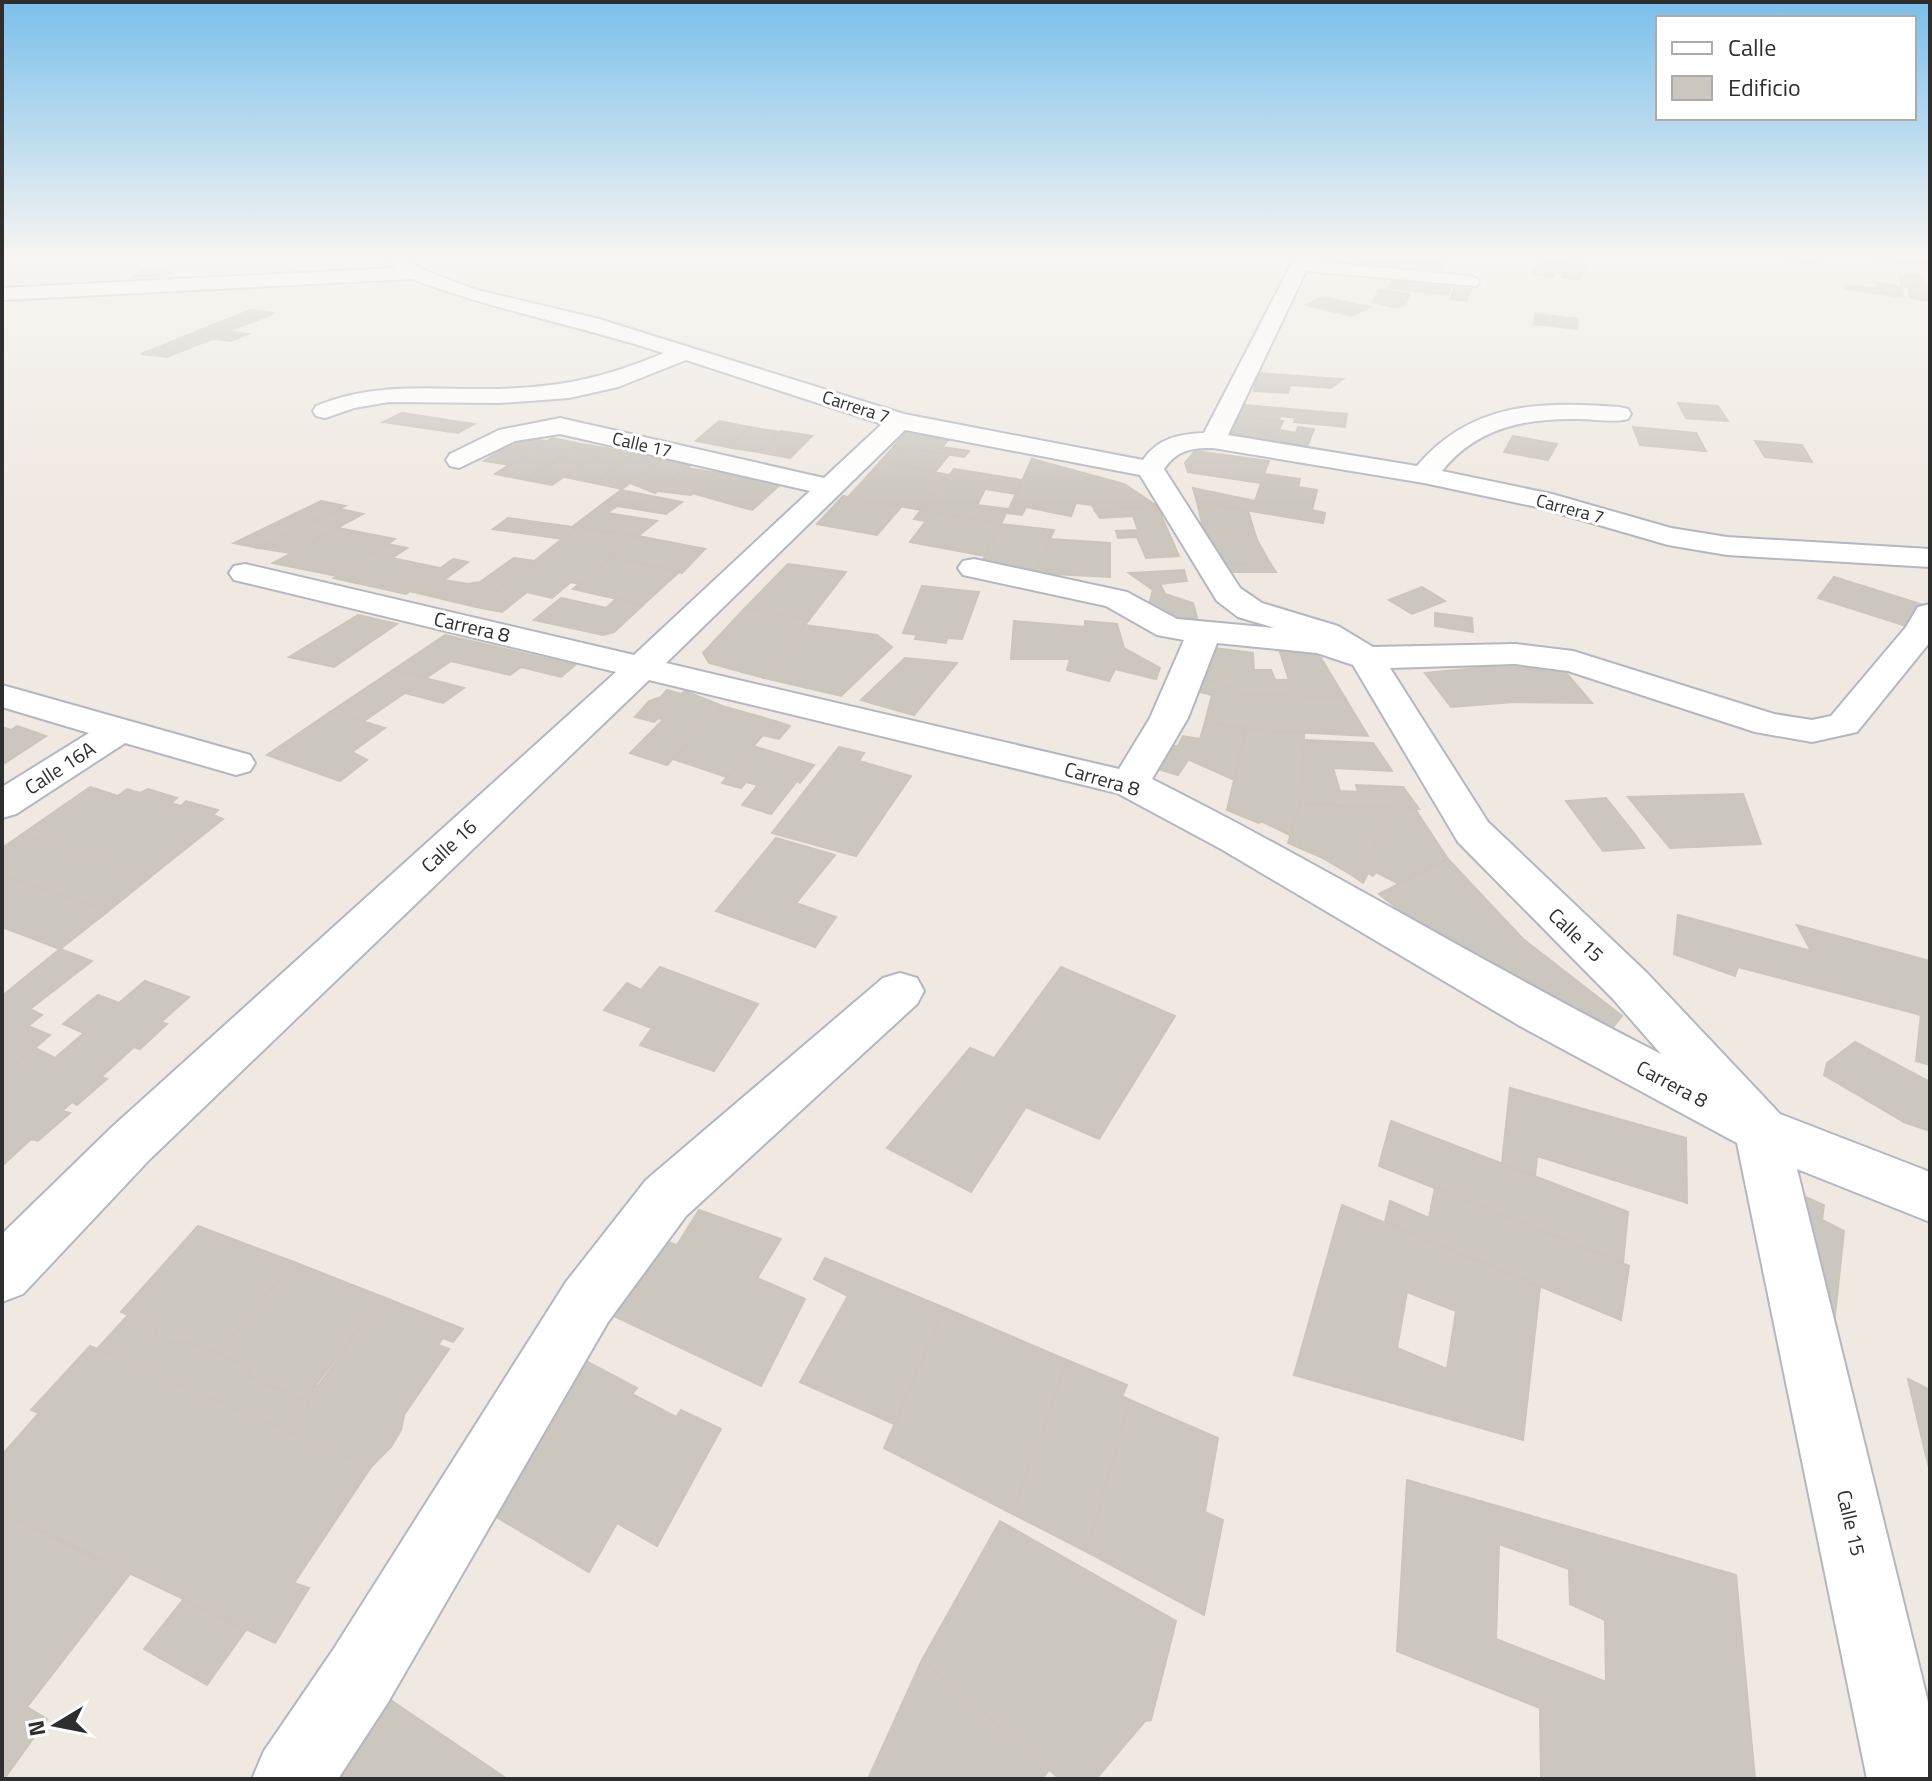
<svg xmlns="http://www.w3.org/2000/svg" width="1932" height="1781" font-family="'Titillium Web',sans-serif">
<style>
.building{fill:#cbc7bf;stroke:#cbc5ba;stroke-width:2;fill-rule:evenodd}
.lines{fill:none;stroke-linecap:round;stroke-linejoin:round}
.street-casing{stroke:#b4b7c1;stroke-width:4}
.street{fill:#fff;fill-rule:evenodd}
.labels{text-anchor:middle;stroke-width:6;stroke-linejoin:round;paint-order:stroke}
.far-street-label{font-size:18px;fill:#2e2e2e;stroke:#fff}
.street-label{font-size:20px;fill:#2e2e2e;stroke:#fff}
</style>
<rect width="100%" height="100%" fill="#efe9e1"/>
<g class="building">
<path d="M 1386,255 L 1440,259 L 1437,263 L 1445,264 L 1440,271 L 1380,261 Z"/>
<path d="M 1789,255 L 1819,256 L 1818,266 L 1788,259 Z"/>
<path d="M 1868,255 L 1905,256 L 1908,260 L 1930,262 L 1930,266 L 1871,260 Z"/>
<path d="M 1366,259 L 1420,267 L 1408,271 L 1360,267 Z"/>
<path d="M 1543,259 L 1588,266 L 1579,280 L 1562,277 L 1564,274 L 1555,272 L 1552,277 L 1532,274 Z"/>
<path d="M 144,270 L 175,270 L 164,276 L 133,277 Z"/>
<path d="M 1900,274 L 1922,277 L 1923,285 L 1930,286 L 1930,290 L 1902,286 Z"/>
<path d="M 1393,279 L 1426,283 L 1422,292 L 1388,288 Z"/>
<path d="M 1878,283 L 1902,287 L 1903,297 L 1845,289 L 1845,285 L 1878,289 Z"/>
<path d="M 1425,284 L 1451,287 L 1448,295 L 1422,292 Z"/>
<path d="M 1455,287 L 1471,289 L 1466,301 L 1450,299 Z"/>
<path d="M 1909,287 L 1930,290 L 1930,301 L 1910,298 Z"/>
<path d="M 1379,290 L 1410,294 L 1403,306 L 1393,307 L 1372,302 Z"/>
<path d="M 1323,297 L 1369,307 L 1352,316 L 1306,305 Z"/>
<path d="M 251,310 L 275,313 L 229,331 L 205,328 Z"/>
<path d="M 1535,314 L 1578,319 L 1577,329 L 1534,324 Z"/>
<path d="M 205,328 L 248,334 L 231,341 L 212,339 L 167,357 L 141,354 Z"/>
<path d="M 1257,373 L 1343,379 L 1331,388 L 1290,385 L 1288,393 L 1254,391 Z"/>
<path d="M 1678,403 L 1718,406 L 1728,421 L 1686,418 Z"/>
<path d="M 1245,405 L 1347,414 L 1345,427 L 1294,422 L 1296,418 L 1281,416 L 1278,420 L 1239,417 Z"/>
<path d="M 402,413 L 474,424 L 458,433 L 383,422 Z"/>
<path d="M 1239,417 L 1283,421 L 1279,430 L 1296,433 L 1298,427 L 1314,429 L 1305,452 L 1228,435 Z"/>
<path d="M 719,421 L 749,427 L 727,447 L 696,441 Z"/>
<path d="M 749,427 L 779,432 L 758,452 L 727,447 Z"/>
<path d="M 1633,427 L 1696,433 L 1706,451 L 1640,445 Z"/>
<path d="M 781,431 L 812,436 L 790,458 L 758,452 Z"/>
<path d="M 914,432 L 949,439 L 942,447 L 969,451 L 964,457 L 894,446 L 905,433 Z"/>
<path d="M 1513,436 L 1557,444 L 1548,460 L 1504,452 Z"/>
<path d="M 520,438 L 546,441 L 510,465 L 484,461 Z"/>
<path d="M 552,438 L 581,444 L 526,480 L 495,474 Z"/>
<path d="M 1755,441 L 1802,445 L 1812,462 L 1765,457 Z"/>
<path d="M 581,444 L 606,448 L 552,485 L 526,480 Z"/>
<path d="M 894,446 L 937,453 L 949,455 L 935,472 L 880,462 Z"/>
<path d="M 606,448 L 633,454 L 594,483 L 564,477 Z"/>
<path d="M 1195,451 L 1269,461 L 1264,474 L 1300,479 L 1298,487 L 1317,490 L 1312,510 L 1325,513 L 1323,523 L 1197,502 L 1193,488 L 1255,501 L 1261,483 L 1188,472 L 1185,463 Z"/>
<path d="M 633,454 L 662,459 L 622,489 L 594,483 Z"/>
<path d="M 663,458 L 692,464 L 655,493 L 630,483 Z"/>
<path d="M 1032,459 L 1124,484 L 1157,506 L 1095,511 L 1092,505 L 1076,503 L 1071,516 L 1026,507 L 1022,515 L 1007,513 Z"/>
<path d="M 880,462 L 901,466 L 949,475 L 921,510 L 848,497 Z"/>
<path d="M 687,468 L 718,473 L 691,495 L 658,491 Z"/>
<path d="M 954,469 L 1022,480 L 1016,494 L 985,489 L 977,505 L 1008,509 L 1001,524 L 921,510 Z"/>
<path d="M 722,470 L 782,483 L 752,510 L 692,493 Z"/>
<path d="M 621,490 L 651,496 L 682,502 L 666,514 L 617,506 L 607,513 L 657,521 L 638,536 L 572,527 Z"/>
<path d="M 843,496 L 848,497 L 902,506 L 877,535 L 817,524 Z"/>
<path d="M 321,501 L 345,506 L 258,548 L 234,543 Z"/>
<path d="M 1197,502 L 1248,511 L 1257,540 L 1206,540 Z"/>
<path d="M 1157,506 L 1179,556 L 1146,558 L 1137,537 L 1118,538 L 1116,531 L 1138,530 L 1133,516 L 1100,518 L 1095,511 Z"/>
<path d="M 340,509 L 363,514 L 291,553 L 258,548 Z"/>
<path d="M 921,510 L 934,512 L 1001,524 L 985,556 L 910,542 L 926,521 L 914,519 Z"/>
<path d="M 508,518 L 572,527 L 576,528 L 563,539 L 493,529 Z"/>
<path d="M 1001,524 L 1054,530 L 1035,573 L 980,566 Z"/>
<path d="M 338,528 L 395,539 L 337,576 L 273,563 Z"/>
<path d="M 576,528 L 638,536 L 579,584 L 571,582 L 552,598 L 527,592 L 502,612 L 476,607 Z"/>
<path d="M 638,536 L 705,549 L 682,573 L 612,557 Z"/>
<path d="M 1050,539 L 1110,543 L 1110,577 L 1035,573 Z"/>
<path d="M 1206,540 L 1257,540 L 1270,563 L 1218,564 Z"/>
<path d="M 387,544 L 407,548 L 392,558 L 440,568 L 406,594 L 334,578 Z"/>
<path d="M 612,557 L 676,572 L 679,572 L 643,605 L 573,589 Z"/>
<path d="M 514,558 L 534,561 L 476,607 L 409,591 L 453,559 L 468,562 L 444,580 L 468,584 L 480,582 Z"/>
<path d="M 1270,563 L 1276,572 L 1223,572 L 1218,564 Z"/>
<path d="M 788,564 L 846,572 L 809,620 L 745,608 Z"/>
<path d="M 1184,570 L 1187,581 L 1160,584 L 1165,594 L 1193,603 L 1198,621 L 1147,611 L 1153,590 L 1129,573 Z"/>
<path d="M 1834,577 L 1930,607 L 1930,611 L 1919,630 L 1818,598 Z"/>
<path d="M 922,586 L 979,592 L 962,639 L 947,638 L 946,643 L 915,639 L 917,635 L 903,633 Z"/>
<path d="M 1422,587 L 1445,601 L 1412,614 L 1389,600 Z"/>
<path d="M 561,598 L 606,608 L 616,599 L 643,605 L 614,632 L 603,635 L 534,620 Z"/>
<path d="M 745,608 L 809,620 L 764,678 L 709,663 L 703,653 Z"/>
<path d="M 1435,613 L 1472,618 L 1473,632 L 1435,626 Z"/>
<path d="M 358,615 L 397,624 L 334,667 L 289,657 Z"/>
<path d="M 1014,621 L 1085,627 L 1085,621 L 1117,624 L 1124,648 L 1160,668 L 1156,679 L 1115,669 L 1109,681 L 1067,670 L 1070,659 L 1011,659 Z"/>
<path d="M 805,625 L 877,635 L 892,647 L 841,696 L 764,678 Z"/>
<path d="M 445,635 L 575,665 L 561,677 L 521,667 L 510,675 L 451,661 L 426,678 L 393,670 Z"/>
<path d="M 1299,646 L 1321,658 L 1345,698 L 1234,694 L 1233,689 L 1201,679 L 1215,648 L 1253,653 L 1254,670 L 1271,670 L 1275,680 L 1289,680 L 1279,649 Z"/>
<path d="M 905,658 L 957,663 L 914,715 L 861,700 Z"/>
<path d="M 1486,667 L 1562,668 L 1592,703 L 1514,702 L 1451,707 L 1425,673 Z"/>
<path d="M 393,670 L 464,688 L 443,703 L 405,693 L 364,721 L 330,712 Z"/>
<path d="M 1201,679 L 1233,689 L 1234,694 L 1345,698 L 1368,736 L 1270,731 L 1205,722 L 1212,695 L 1197,691 Z"/>
<path d="M 667,690 L 681,694 L 685,691 L 722,706 L 667,765 L 630,753 L 663,720 L 659,718 L 654,722 L 635,717 L 649,701 L 661,697 Z"/>
<path d="M 722,706 L 775,721 L 727,777 L 673,759 Z"/>
<path d="M 330,712 L 385,728 L 352,752 L 367,760 L 340,781 L 267,755 Z"/>
<path d="M 775,721 L 790,726 L 779,739 L 762,735 Z"/>
<path d="M 1205,722 L 1246,729 L 1235,780 L 1187,759 L 1194,751 L 1178,746 L 1183,736 L 1200,739 Z"/>
<path d="M 17,726 L 46,736 L 2,765 L 2,727 L 11,730 Z"/>
<path d="M 1246,729 L 1304,734 L 1301,803 L 1290,835 L 1261,821 L 1259,823 L 1227,810 Z"/>
<path d="M 1304,740 L 1373,743 L 1392,771 L 1333,768 L 1340,791 L 1358,792 L 1356,785 L 1403,787 L 1419,809 L 1301,803 Z"/>
<path d="M 1165,743 L 1194,751 L 1178,775 L 1151,767 Z"/>
<path d="M 753,746 L 814,765 L 800,783 L 797,781 L 771,814 L 742,805 L 758,785 L 746,782 L 741,788 L 722,783 Z"/>
<path d="M 839,747 L 864,753 L 859,761 L 911,776 L 856,856 L 772,833 Z"/>
<path d="M 90,787 L 118,796 L 127,789 L 140,793 L 148,789 L 177,798 L 171,803 L 181,806 L 186,801 L 218,810 L 213,815 L 223,819 L 149,878 L 21,835 Z"/>
<path d="M 1743,794 L 1761,844 L 1670,848 L 1628,797 Z"/>
<path d="M 1606,798 L 1634,833 L 1644,848 L 1603,851 L 1566,801 Z"/>
<path d="M 1301,803 L 1345,806 L 1396,808 L 1355,877 L 1321,857 L 1288,843 Z"/>
<path d="M 1396,808 L 1415,809 L 1448,859 L 1397,883 L 1376,872 L 1373,876 L 1368,873 L 1363,883 L 1355,877 Z"/>
<path d="M 21,835 L 106,863 L 149,878 L 107,912 L 2,874 L 2,848 Z"/>
<path d="M 776,838 L 835,855 L 796,903 L 836,917 L 815,947 L 716,911 Z"/>
<path d="M 1448,859 L 1523,939 L 1622,1016 L 1609,1032 L 1439,941 L 1379,894 Z"/>
<path d="M 2,874 L 88,905 L 107,912 L 60,949 L 2,927 Z"/>
<path d="M 1678,915 L 1811,951 L 1797,925 L 1930,961 L 1930,1065 L 1916,1061 L 1921,1015 L 1738,967 L 1735,976 L 1674,954 Z"/>
<path d="M 60,949 L 92,961 L 30,1009 L 42,1015 L 28,1026 L 50,1035 L 2,1076 L 2,996 Z"/>
<path d="M 660,967 L 758,1004 L 714,1071 L 640,1045 L 652,1028 L 604,1010 L 627,983 L 641,990 Z"/>
<path d="M 1061,967 L 1175,1016 L 1099,1139 L 1026,1107 L 971,1192 L 887,1148 L 970,1048 L 994,1058 Z"/>
<path d="M 145,981 L 189,997 L 161,1022 L 167,1024 L 140,1049 L 134,1047 L 101,1077 L 107,1079 L 77,1105 L 72,1102 L 62,1111 L 70,1113 L 38,1141 L 31,1139 L 2,1166 L 2,1076 L 35,1048 L 55,1058 L 84,1033 L 63,1024 L 98,995 L 119,1003 Z"/>
<path d="M 1855,1042 L 1930,1082 L 1930,1131 L 1904,1122 L 1824,1075 L 1827,1063 Z"/>
<path d="M 1510,1088 L 1686,1138 L 1687,1203 L 1537,1156 L 1535,1176 L 1502,1163 Z"/>
<path d="M 1391,1121 L 1628,1212 L 1623,1263 L 1379,1166 Z"/>
<path d="M 1435,1188 L 1629,1266 L 1621,1320 L 1385,1222 L 1390,1201 L 1429,1218 Z"/>
<path d="M 1787,1189 L 1824,1205 L 1822,1220 L 1844,1231 L 1832,1344 Z"/>
<path d="M 1342,1205 L 1540,1287 L 1523,1440 L 1294,1375 ZM 1407,1292 L 1456,1311 L 1447,1369 L 1397,1348 Z"/>
<path d="M 699,1210 L 781,1239 L 757,1278 L 805,1299 L 761,1386 L 610,1314 L 635,1275 L 644,1279 L 665,1241 L 677,1245 Z"/>
<path d="M 198,1226 L 294,1262 L 218,1354 L 190,1343 L 164,1342 L 158,1338 L 156,1327 L 121,1312 Z"/>
<path d="M 825,1258 L 945,1308 L 894,1424 L 800,1382 L 848,1296 L 814,1279 Z"/>
<path d="M 294,1262 L 383,1297 L 304,1400 L 246,1375 L 251,1368 L 218,1354 Z"/>
<path d="M 383,1297 L 463,1329 L 453,1342 L 443,1338 L 438,1345 L 449,1349 L 404,1415 L 401,1430 L 391,1447 L 371,1467 L 287,1432 L 309,1403 L 304,1400 L 315,1385 L 318,1386 Z"/>
<path d="M 945,1308 L 1067,1360 L 1013,1514 L 884,1448 Z"/>
<path d="M 129,1314 L 156,1327 L 158,1338 L 164,1342 L 190,1343 L 218,1354 L 251,1368 L 246,1375 L 309,1403 L 287,1432 L 97,1349 Z"/>
<path d="M 90,1346 L 371,1467 L 294,1583 L 309,1588 L 275,1643 L 2,1512 L 2,1455 L 39,1413 L 31,1410 Z"/>
<path d="M 582,1359 L 637,1388 L 632,1394 L 676,1417 L 681,1410 L 721,1429 L 657,1546 L 617,1523 L 589,1572 L 471,1502 Z"/>
<path d="M 1067,1360 L 1127,1385 L 1122,1396 L 1130,1400 L 1087,1552 L 1013,1514 Z"/>
<path d="M 1908,1379 L 1930,1390 L 1930,1472 L 1922,1439 Z"/>
<path d="M 1130,1400 L 1218,1438 L 1205,1512 L 1223,1520 L 1204,1615 L 1087,1552 Z"/>
<path d="M 1407,1480 L 1736,1575 L 1755,1779 L 1541,1779 L 1540,1708 L 1397,1651 ZM 1499,1544 L 1569,1569 L 1570,1604 L 1605,1620 L 1606,1682 L 1496,1639 Z"/>
<path d="M 2,1512 L 129,1575 L 27,1707 L 47,1719 L 4,1779 Z"/>
<path d="M 1000,1521 L 1176,1621 L 1151,1720 L 1145,1721 L 1096,1779 L 1060,1779 L 922,1660 Z"/>
<path d="M 183,1600 L 246,1630 L 207,1685 L 144,1649 Z"/>
<path d="M 922,1660 L 1049,1770 L 1042,1779 L 868,1779 Z"/>
<path d="M 364,1682 L 507,1779 L 301,1779 Z"/>
</g>
<g class="lines">
<g class="street-casing">
<g id="street">
<path d="M 381,255 L 401,255 L 421,269 L 477,290 L 599,319 L 904,414 L 1143,460 C 1158,438 1179,434 1204,433 L 1291,265 L 1299,255 L 1318,255 L 1314,261 L 1469,276 L 1476,278 L 1479,282 L 1476,286 L 1306,271 L 1228,435 L 1417,466 C 1471,402 1542,401 1619,407 L 1628,409 L 1631,414 L 1628,419 C 1612,423 1594,419 1578,419 C 1525,418 1476,428 1442,471 L 1552,494 L 1671,528 L 1727,537 L 1930,549 L 1930,567 L 1727,555 L 1668,545 L 1537,507 L 1424,483 L 1213,448 C 1191,448 1177,450 1164,469 L 1240,588 L 1262,603 L 1338,626 L 1373,647 L 1515,644 L 1573,651 L 1774,714 L 1812,720 L 1831,716 L 1906,627 L 1918,607 L 1930,604 L 1930,642 L 1857,732 L 1812,742 L 1755,732 L 1568,671 L 1515,664 L 1390,668 L 1488,822 L 1647,973 L 1780,1114 L 1930,1172 L 1930,1222 L 1797,1169 L 1930,1710 L 1930,1779 L 1867,1779 L 1737,1143 L 1520,1026 L 1221,849 L 1117,793 L 649,680 L 150,1159 L 23,1294 L 2,1302 L 2,1234 L 112,1127 L 616,672 L 234,580 L 229,573 L 234,566 L 245,564 L 634,655 L 810,491 L 560,434 L 515,441 L 459,468 L 450,466 L 446,460 L 450,454 L 499,430 L 560,418 L 824,478 L 882,424 L 686,360 L 618,387 L 569,398 L 500,403 L 389,402 L 354,408 L 325,418 L 316,416 L 313,411 L 316,406 C 376,381 434,390 498,389 C 562,387 604,378 664,353 C 580,326 494,310 412,279 L 2,300 L 2,288 L 396,268 ZM 905,430 L 1140,475 L 1217,601 L 1238,617 L 1275,628 L 1177,619 L 1127,592 L 974,559 L 963,561 L 958,568 L 963,575 L 1106,606 L 1157,635 L 1184,640 L 1150,718 L 1119,769 L 666,663 ZM 1217,643 L 1317,653 L 1353,665 L 1458,842 L 1613,999 L 1661,1054 C 1489,967 1325,866 1152,779 L 1188,718 Z"/>
<path d="M 2,685 L 250,755 L 255,763 L 250,771 L 236,775 L 125,743 L 16,814 L 2,818 L 2,787 L 89,733 L 2,707 Z"/>
<path d="M 900,973 L 917,978 L 924,991 L 917,1004 L 686,1216 L 608,1322 L 387,1704 L 338,1779 L 252,1779 L 264,1751 L 333,1650 L 566,1282 L 646,1180 L 883,978 Z"/>
</g>
</g>
<use href="#street" class="street"/>
</g>
<linearGradient id="sky" x2="0" y2="1"><stop stop-color="#7abfeb"/><stop offset="0.51" stop-color="#f8f5f2"/><stop offset="1" stop-color="#f8f5f2" stop-opacity="0"/></linearGradient>
<rect width="1932" height="504" fill="url(#sky)"/>
<g class="labels">
<g class="far-street-label">
<text transform="translate(856 407) rotate(18)" y="6">Carrera 7</text>
<text transform="translate(642 445) rotate(13)" y="6">Calle 17</text>
<text transform="translate(1570 509) rotate(15)" y="6">Carrera 7</text>
</g>
<g class="street-label">
<text transform="translate(472 627) rotate(13)" y="7">Carrera 8</text>
<text transform="translate(60 768) rotate(-33)" y="7">Calle 16A</text>
<text transform="translate(1102 779) rotate(16)" y="7">Carrera 8</text>
<text transform="translate(449 846) rotate(-43)" y="7">Calle 16</text>
<text transform="translate(1576 935) rotate(44)" y="7">Calle 15</text>
<text transform="translate(1672 1084) rotate(28)" y="7">Carrera 8</text>
<text transform="translate(1851 1523) rotate(77)" y="7">Calle 15</text>
</g>
</g>
<rect width="1932" height="1781" fill="none" stroke="#2e2e2e" stroke-width="8"/>
<rect x="1656" y="16" width="260" height="104" fill="#ffffff" stroke="#ababab" stroke-width="2"/>
<rect x="1672" y="42" width="40" height="12" fill="#ffffff" stroke="#ababab" stroke-width="2"/>
<text x="1728" y="56" font-size="24" fill="#2e2e2e">Calle</text>
<rect x="1672" y="76" width="40" height="24" fill="#cbc7bf" stroke="#ababab" stroke-width="2"/>
<text x="1728" y="96" font-size="24" fill="#2e2e2e">Edificio</text>
<g transform="translate(56 1725) rotate(260)" stroke="#ffffff" stroke-width="6" paint-order="stroke">
<path d="M0-6L14 30L0 20L-14 30Z" fill="#2e2e2e"/>
<text y="-12" font-size="22" font-weight="bold" text-anchor="middle" fill="#2e2e2e">N</text>
</g>
</svg>
